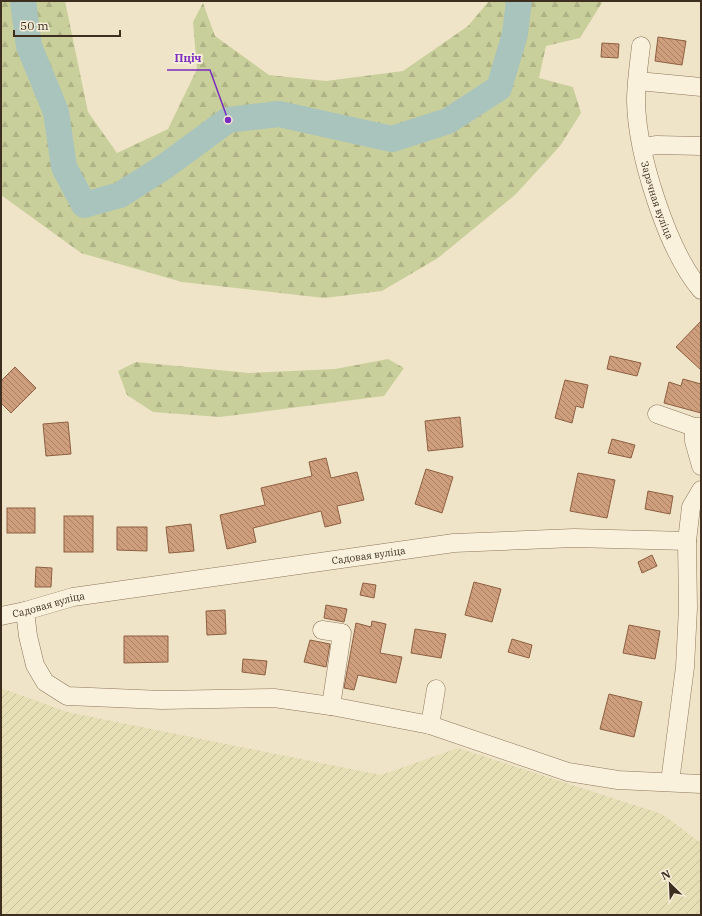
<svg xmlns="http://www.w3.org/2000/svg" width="702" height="916" font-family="'IBM Plex Serif',serif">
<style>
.farmland{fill:url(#farmland-furrows)}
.forest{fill:url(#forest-firs)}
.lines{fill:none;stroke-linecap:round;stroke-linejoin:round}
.river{stroke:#a9c4bc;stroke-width:26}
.building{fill:url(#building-back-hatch);stroke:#8d5f41}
.minor-casing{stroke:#8d765c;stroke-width:19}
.minor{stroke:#faf1dc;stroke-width:18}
.labels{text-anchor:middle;stroke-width:4;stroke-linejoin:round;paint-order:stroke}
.street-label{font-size:10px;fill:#3d2e20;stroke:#f7eed8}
.leader{fill:none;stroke:#7b2cbf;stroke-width:1.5}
.callout-dot{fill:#7b2cbf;stroke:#f7eed8;stroke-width:1.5}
.callout-label{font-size:11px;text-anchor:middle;font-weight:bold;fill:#7b2cbf;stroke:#f7eed8;stroke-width:4;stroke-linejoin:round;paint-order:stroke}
</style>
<defs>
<pattern id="farmland-furrows" width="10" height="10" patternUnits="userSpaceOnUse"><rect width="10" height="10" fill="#e6deb5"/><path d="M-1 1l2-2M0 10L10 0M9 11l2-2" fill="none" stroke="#c6bf9b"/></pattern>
<pattern id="forest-firs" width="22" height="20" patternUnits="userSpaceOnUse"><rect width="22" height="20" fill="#c9cf9b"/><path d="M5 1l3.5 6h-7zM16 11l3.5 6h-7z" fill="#aeb285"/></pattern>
<pattern id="building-back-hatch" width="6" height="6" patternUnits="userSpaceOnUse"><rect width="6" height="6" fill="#cf9f7d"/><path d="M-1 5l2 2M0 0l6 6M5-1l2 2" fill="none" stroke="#a98266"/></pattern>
</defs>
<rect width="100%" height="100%" fill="#f0e4c8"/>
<path class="farmland" d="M 1,688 L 67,712 L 381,775 L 458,748 L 662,814 L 701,843 L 701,915 L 1,915 Z"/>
<g class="forest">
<path d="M 1,1 L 65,1 L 88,112 L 117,153 L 168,129 L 197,69 L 193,22 L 203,3 L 215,36 L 269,75 L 326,81 L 403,71 L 468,26 L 489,1 L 603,1 L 580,38 L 546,46 L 539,78 L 573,87 L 581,113 L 560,146 L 515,195 L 438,258 L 382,291 L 324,298 L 182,282 L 81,253 L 1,195 Z"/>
<path d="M 388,359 L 404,368 L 384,396 L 220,417 L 153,412 L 127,395 L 118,371 L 136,362 L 249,373 L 335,369 Z"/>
</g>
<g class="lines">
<path class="river" d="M 23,1 L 29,46 L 56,112 L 64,167 L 84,205 L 120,195 L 164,167 L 228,120 L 279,114 L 392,139 L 448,121 L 499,88 L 515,34 L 519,1"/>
</g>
<g class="building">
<path d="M 658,37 L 686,41 L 682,65 L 655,61 Z"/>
<path d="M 602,43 L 619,44 L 618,58 L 601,57 Z"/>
<path d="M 701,321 L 701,370 L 676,347 Z"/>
<path d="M 610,356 L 641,363 L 637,376 L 607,369 Z"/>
<path d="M 15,367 L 36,388 L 11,413 L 1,403 L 1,381 Z"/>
<path d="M 683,379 L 701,384 L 701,413 L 664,403 L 669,382 L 681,386 Z"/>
<path d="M 565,380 L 588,385 L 583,408 L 576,406 L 572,423 L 555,418 Z"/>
<path d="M 460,417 L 463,447 L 428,451 L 425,421 Z"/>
<path d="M 68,422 L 71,454 L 46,456 L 43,424 Z"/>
<path d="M 612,439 L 635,445 L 631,458 L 608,453 Z"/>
<path d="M 326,458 L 331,478 L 357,472 L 364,500 L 337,506 L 341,523 L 325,527 L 321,511 L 253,528 L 256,542 L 227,549 L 220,515 L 265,505 L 261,488 L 312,476 L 309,462 Z"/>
<path d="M 426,469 L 453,477 L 442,513 L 415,504 Z"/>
<path d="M 578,473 L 615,480 L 607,518 L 570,511 Z"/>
<path d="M 648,491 L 673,496 L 670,514 L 645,509 Z"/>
<rect x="7" y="508" width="28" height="25"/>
<rect x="64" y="516" width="29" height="36"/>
<path d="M 191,524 L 194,551 L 169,553 L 166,527 Z"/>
<path d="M 117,527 L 147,527 L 147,551 L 117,550 Z"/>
<path d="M 652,555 L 657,566 L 642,573 L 638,562 Z"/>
<path d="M 36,567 L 52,568 L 51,587 L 35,587 Z"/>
<path d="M 474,582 L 501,589 L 492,622 L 465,615 Z"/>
<path d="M 363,583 L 376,585 L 374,598 L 360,595 Z"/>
<path d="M 326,605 L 347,609 L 344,622 L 324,618 Z"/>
<path d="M 225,610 L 226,634 L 207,635 L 206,611 Z"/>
<path d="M 372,621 L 386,624 L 380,653 L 402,657 L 396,683 L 358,675 L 354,690 L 344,688 L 356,623 L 371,627 Z"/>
<path d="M 629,625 L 660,631 L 655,659 L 623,653 Z"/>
<path d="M 415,629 L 446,634 L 441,658 L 411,653 Z"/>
<path d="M 124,636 L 168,636 L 168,662 L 124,663 Z"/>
<path d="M 512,639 L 532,645 L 529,658 L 508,652 Z"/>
<path d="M 310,640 L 330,644 L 326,667 L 304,662 Z"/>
<path d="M 243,659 L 267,661 L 265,675 L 242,672 Z"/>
<path d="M 609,694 L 642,702 L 634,737 L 600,729 Z"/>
</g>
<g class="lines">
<g class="minor-casing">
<g id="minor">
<path id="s1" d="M 641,46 C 639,64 636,83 636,101 C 637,154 667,250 701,290"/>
<path d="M 638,81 L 701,87"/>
<path d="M 643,147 L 657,145 L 701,146"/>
<path d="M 657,414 L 694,427 L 701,427"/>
<path d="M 694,427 L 694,441 L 701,466"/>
<path d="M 25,611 L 28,636 L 35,665 L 45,682 L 67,696 L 162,700 L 274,698 L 331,706 L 430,725 L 568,772 L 618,780 L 701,784"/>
<path id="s2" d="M 1,616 L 25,611 L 73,597 L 454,543 L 574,538 L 687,541"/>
<path d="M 322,630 L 342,633 L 331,706"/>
<path d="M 430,725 L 436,689"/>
<path d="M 670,782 L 685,667 L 688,608 L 687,541 L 691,507 L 701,490"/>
</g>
</g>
<use href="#minor" class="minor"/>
</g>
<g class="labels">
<g class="street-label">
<text dy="4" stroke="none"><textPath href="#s1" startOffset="157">Зарэчная вуліца</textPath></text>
<text dy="4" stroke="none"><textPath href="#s2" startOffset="373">Садовая вуліца</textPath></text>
<text dy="4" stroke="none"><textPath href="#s2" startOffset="49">Садовая вуліца</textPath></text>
</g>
</g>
<path class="leader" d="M228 120L210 70H167"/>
<circle class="callout-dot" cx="228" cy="120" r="4"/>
<g class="callout-label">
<text x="188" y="62">Пціч</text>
</g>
<rect width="702" height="916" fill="none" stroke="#3d2e20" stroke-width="4"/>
<g transform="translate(670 884) rotate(336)" stroke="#f7eed8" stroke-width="3" paint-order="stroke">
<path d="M0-3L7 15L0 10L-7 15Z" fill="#3d2e20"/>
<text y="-6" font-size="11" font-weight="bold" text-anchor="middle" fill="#3d2e20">N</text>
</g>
<path d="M14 30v6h106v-6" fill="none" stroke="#3d2e20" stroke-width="2"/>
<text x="20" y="30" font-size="12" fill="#3d2e20" stroke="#f7eed8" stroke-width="3" paint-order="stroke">50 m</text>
</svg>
